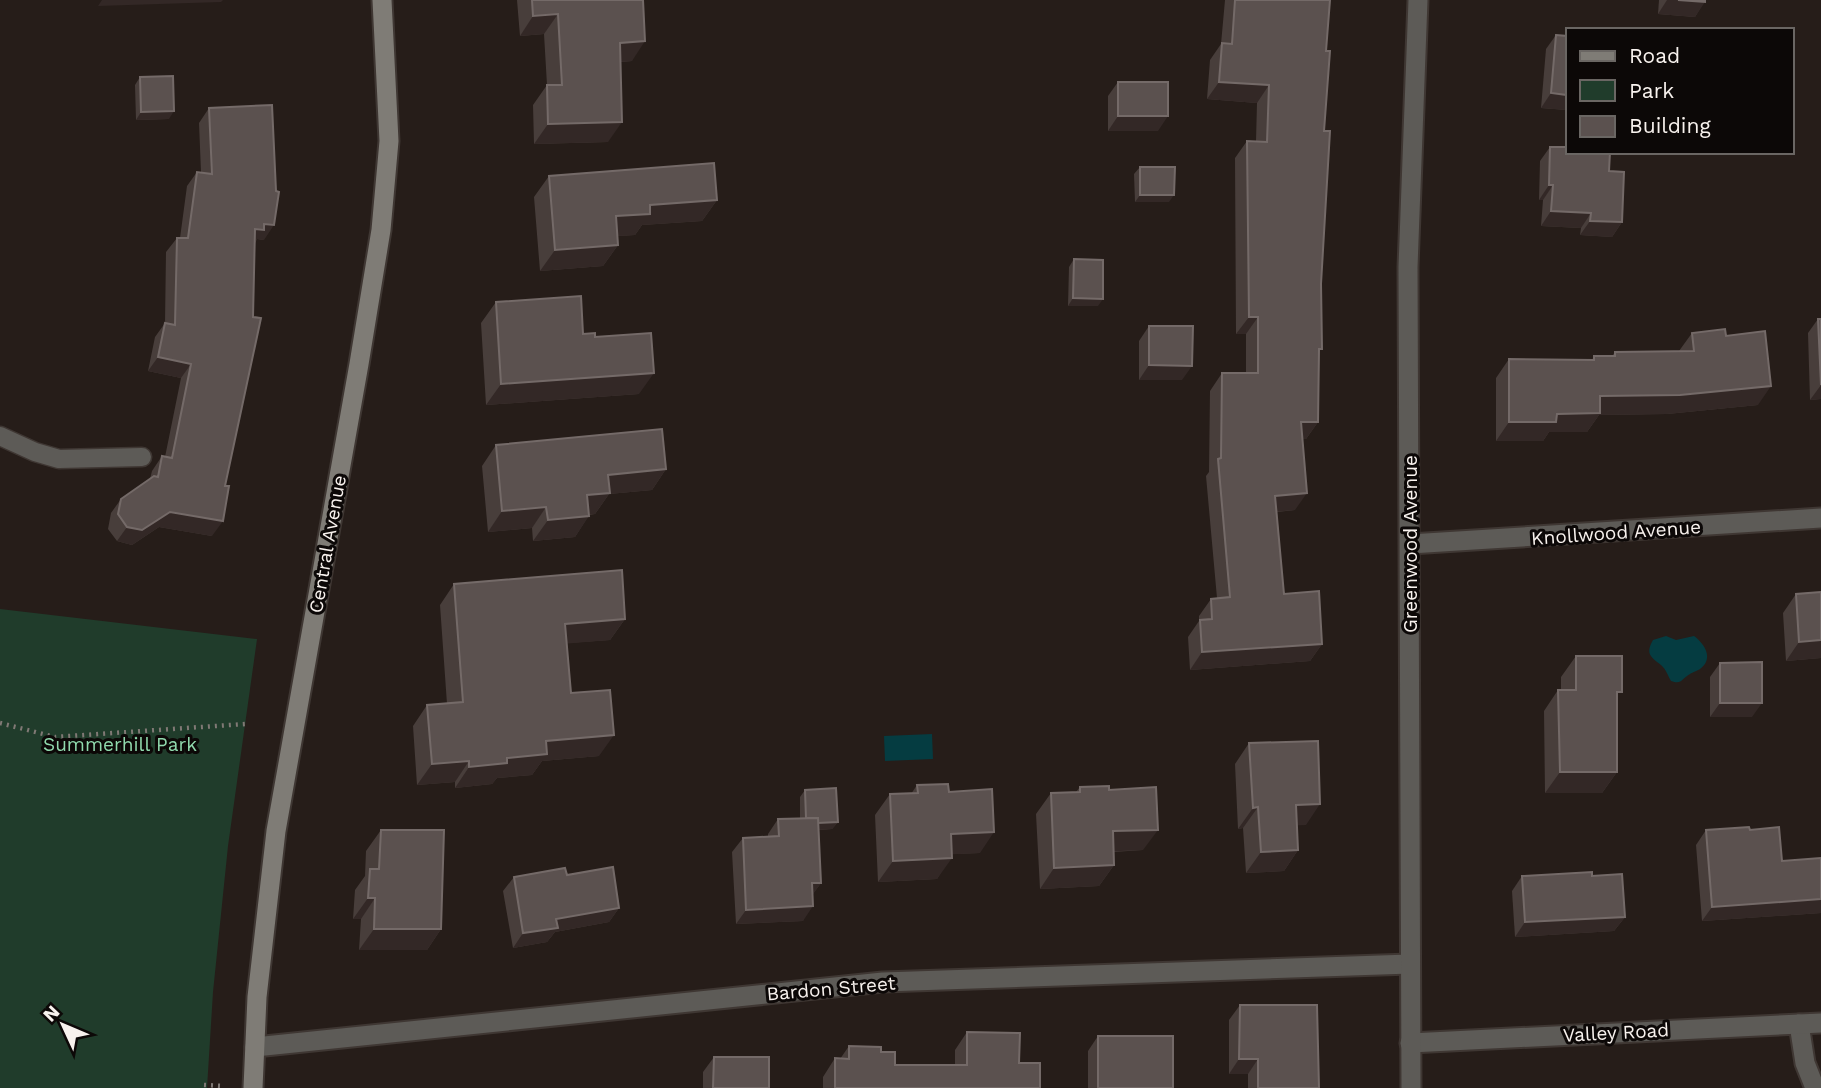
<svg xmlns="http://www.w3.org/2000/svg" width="1821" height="1088" font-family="'Work Sans',sans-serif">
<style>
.green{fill:#203c2b}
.water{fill:#053c41}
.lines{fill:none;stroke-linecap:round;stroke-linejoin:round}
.service-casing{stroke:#3f3733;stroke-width:21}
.minor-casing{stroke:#3f3733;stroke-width:23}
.tertiary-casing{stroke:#3f3733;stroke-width:23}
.secondary-casing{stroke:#3f3733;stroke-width:23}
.path{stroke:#807975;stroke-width:4.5;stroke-dasharray:2 5;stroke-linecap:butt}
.service{stroke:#5d5b57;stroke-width:18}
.minor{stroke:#5d5b57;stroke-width:19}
.tertiary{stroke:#5d5b57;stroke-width:19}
.secondary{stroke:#7f7c76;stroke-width:19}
.wall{fill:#483e3b}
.shaded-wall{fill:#332826}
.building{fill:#5b514f;stroke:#746a68;stroke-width:2}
.labels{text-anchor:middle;stroke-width:6;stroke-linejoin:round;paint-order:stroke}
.street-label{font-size:19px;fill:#f8f2ee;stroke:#0c0807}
.park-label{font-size:19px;fill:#90d9ad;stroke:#0c0807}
</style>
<rect width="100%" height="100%" fill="#261d19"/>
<path class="green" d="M 0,609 L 257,639 L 228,846 L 213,992 L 207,1088 L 0,1088 Z"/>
<g class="water">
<path d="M 1666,636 L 1676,640 L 1694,636 C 1705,644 1714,659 1700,669 C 1699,670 1691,673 1690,674 C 1681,679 1682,685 1671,681 C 1668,676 1666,669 1661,665 C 1651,657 1645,654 1653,640 Z"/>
<path d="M 932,734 L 933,759 L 885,761 L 884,736 Z"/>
</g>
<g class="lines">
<g class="service-casing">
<path id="service" d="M 0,436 L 35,452 L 59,459 L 142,457"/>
</g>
<g class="minor-casing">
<g id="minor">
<path d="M 1410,544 L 1821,518"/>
<path d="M 1799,1024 L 1805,1063 L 1815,1088"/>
<path d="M 1410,1043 L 1821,1023"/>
<path d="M 255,1047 L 883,982 L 1410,964"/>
</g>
</g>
<g class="tertiary-casing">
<path id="tertiary" d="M 1411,1088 L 1408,267 L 1418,0"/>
</g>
<g class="secondary-casing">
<path id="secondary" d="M 253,1088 L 257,997 L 276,831 L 359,364 L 381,230 L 389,141 L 382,0"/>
</g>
<g class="path">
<path d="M 0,723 L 55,737 L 245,724"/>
<path d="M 204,1085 L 224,1086"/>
</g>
<use href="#service" class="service"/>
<use href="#minor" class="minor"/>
<use href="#tertiary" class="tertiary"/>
<use href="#secondary" class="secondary"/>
</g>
<g class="wall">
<path d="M 517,0 L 643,0 L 632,61 L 621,62 L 608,142 L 534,144 L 533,105 L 547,85 L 544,34 L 520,36 Z"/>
<path d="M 1225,0 L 1330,0 L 1326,51 L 1324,131 L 1318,422 L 1306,439 L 1303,439 L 1295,510 L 1277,512 L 1284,594 L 1322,644 L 1310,661 L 1190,670 L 1188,637 L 1199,621 L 1199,616 L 1211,599 L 1217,598 L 1206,476 L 1209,472 L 1210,391 L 1222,373 L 1246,373 L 1246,334 L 1236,334 L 1235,158 L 1247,141 L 1256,141 L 1257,103 L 1207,99 L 1210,60 L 1221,44 Z"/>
<path d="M 1659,0 L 1705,0 L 1695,17 L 1658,14 Z"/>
<path d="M 1556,35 L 1567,110 L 1541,108 L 1546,49 Z"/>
<path d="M 140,77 L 169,119 L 136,120 L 135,85 Z"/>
<path d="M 1118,82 L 1158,131 L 1108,131 L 1108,96 Z"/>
<path d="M 209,108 L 264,240 L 257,239 L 255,243 L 212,536 L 159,527 L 132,545 L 117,541 L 108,529 L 111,513 L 121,499 L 150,479 L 152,471 L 162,456 L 165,457 L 181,378 L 148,371 L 155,337 L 165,323 L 166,252 L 177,238 L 180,238 L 187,186 L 197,172 L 201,172 L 199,123 Z"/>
<path d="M 1550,147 L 1609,171 L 1622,222 L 1612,237 L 1580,235 L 1581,228 L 1541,226 L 1543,200 L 1539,200 L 1540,161 Z"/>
<path d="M 1140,167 L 1169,202 L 1135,202 L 1134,174 Z"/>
<path d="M 549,176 L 717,200 L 702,221 L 642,225 L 635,235 L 617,236 L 618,245 L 603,266 L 540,271 L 534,197 Z"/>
<path d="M 1074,259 L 1098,306 L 1068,306 L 1069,267 Z"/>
<path d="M 496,302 L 583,334 L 595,337 L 639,394 L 486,405 L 481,323 Z"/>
<path d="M 1818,319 L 1821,319 L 1821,399 L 1810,400 L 1808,333 Z"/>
<path d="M 1149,326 L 1182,380 L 1139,380 L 1139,341 Z"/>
<path d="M 1692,333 L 1726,336 L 1758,405 L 1667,414 L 1599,415 L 1587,432 L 1549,432 L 1543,441 L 1496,441 L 1496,378 L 1509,359 L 1592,360 L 1594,356 L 1612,356 L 1615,352 L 1679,351 Z"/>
<path d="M 496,445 L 666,469 L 652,490 L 609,494 L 595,514 L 589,515 L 575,537 L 533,541 L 532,528 L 488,532 L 482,466 Z"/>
<path d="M 454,584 L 625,619 L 610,640 L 567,643 L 571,693 L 599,756 L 542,761 L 532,775 L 497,778 L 492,784 L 455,788 L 455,782 L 417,785 L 413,726 L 427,705 L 447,704 L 440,605 Z"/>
<path d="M 1796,594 L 1821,658 L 1786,661 L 1783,613 Z"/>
<path d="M 1576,656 L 1617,699 L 1617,772 L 1602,793 L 1545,793 L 1544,711 L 1558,690 L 1561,690 L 1561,677 Z"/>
<path d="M 1720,663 L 1752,717 L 1710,717 L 1710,677 Z"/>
<path d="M 1249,743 L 1306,825 L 1297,825 L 1298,850 L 1284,871 L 1246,873 L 1243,828 L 1238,829 L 1235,764 Z"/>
<path d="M 917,785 L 949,792 L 980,853 L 952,854 L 937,879 L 878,882 L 875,815 L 890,794 L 911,794 Z"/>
<path d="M 1080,787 L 1109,790 L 1143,850 L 1113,852 L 1114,865 L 1099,886 L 1040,889 L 1036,814 L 1051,793 L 1076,792 Z"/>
<path d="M 805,790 L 838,822 L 832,829 L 819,830 L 821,883 L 812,895 L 803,921 L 736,924 L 732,852 L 743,838 L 768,836 L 768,834 L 778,819 L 800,818 L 800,797 Z"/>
<path d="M 381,830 L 441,929 L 427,950 L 359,950 L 361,919 L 353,919 L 355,890 L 365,876 L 366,851 Z"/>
<path d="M 1706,830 L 1750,830 L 1782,861 L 1821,858 L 1821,913 L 1702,921 L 1696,845 Z"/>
<path d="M 567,875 L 619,908 L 609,922 L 555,932 L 547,942 L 513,948 L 503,891 L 514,877 Z"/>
<path d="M 1522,876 L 1592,876 L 1625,917 L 1614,931 L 1515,937 L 1512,891 Z"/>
<path d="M 1240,1005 L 1319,1088 L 1248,1088 L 1248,1074 L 1229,1074 L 1229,1020 Z"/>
<path d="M 967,1032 L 1019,1063 L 1040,1088 L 823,1088 L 823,1077 L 835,1058 L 840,1059 L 849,1046 L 881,1052 L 895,1065 L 955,1065 L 955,1050 Z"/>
<path d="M 1098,1036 L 1173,1088 L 1088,1088 L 1088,1051 Z"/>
<path d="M 714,1057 L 769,1088 L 703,1088 L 703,1072 Z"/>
</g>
<g class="shaded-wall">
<path d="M 102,0 L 223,0 L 221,2 L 98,6 Z"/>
<path d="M 1667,0 L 1678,0 L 1705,2 L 1695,17 L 1658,14 Z"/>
<path d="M 558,14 L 544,34 L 520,36 L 533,16 Z"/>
<path d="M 645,41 L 632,61 L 607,63 L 620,43 Z"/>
<path d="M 1219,82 L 1269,85 L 1257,103 L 1207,99 Z"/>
<path d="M 1551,93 L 1567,95 L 1567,110 L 1541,108 Z"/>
<path d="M 174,111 L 169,119 L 136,120 L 141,112 Z"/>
<path d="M 1118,116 L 1168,116 L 1158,131 L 1108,131 Z"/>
<path d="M 622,122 L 608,142 L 534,144 L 548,124 Z"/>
<path d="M 1549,185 L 1553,185 L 1543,200 L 1539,200 Z"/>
<path d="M 1140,195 L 1174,195 L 1169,202 L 1135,202 Z"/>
<path d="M 717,200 L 702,221 L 642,225 L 635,235 L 601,237 L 616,216 L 650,205 Z"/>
<path d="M 1551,211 L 1591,213 L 1581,228 L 1541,226 Z"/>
<path d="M 1590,221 L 1622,222 L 1612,237 L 1580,235 Z"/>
<path d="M 264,224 L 274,225 L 264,240 L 257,239 L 253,245 L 255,229 Z"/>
<path d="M 618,245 L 603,266 L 540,271 L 555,250 Z"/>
<path d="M 1073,298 L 1103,299 L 1098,306 L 1068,306 Z"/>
<path d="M 1249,317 L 1258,317 L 1246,334 L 1236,334 Z"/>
<path d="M 158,357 L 191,364 L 181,378 L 148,371 Z"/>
<path d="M 1149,365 L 1192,366 L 1182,380 L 1139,380 Z"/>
<path d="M 654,373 L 639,394 L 486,405 L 501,384 Z"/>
<path d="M 1821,385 L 1821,399 L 1810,400 Z"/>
<path d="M 1771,386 L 1758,405 L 1667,414 L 1599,415 L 1587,432 L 1549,432 L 1543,441 L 1496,441 L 1509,422 L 1557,414 L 1600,396 Z"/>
<path d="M 1301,422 L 1318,422 L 1306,439 L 1289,440 Z"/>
<path d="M 666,469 L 652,490 L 609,494 L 595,514 L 572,516 L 587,495 L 608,475 Z"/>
<path d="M 1307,493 L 1295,510 L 1263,513 L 1275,496 Z"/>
<path d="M 546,507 L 532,528 L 488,532 L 502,511 Z"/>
<path d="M 170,512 L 223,521 L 212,536 L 159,527 L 132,545 L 117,541 L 127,527 Z"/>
<path d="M 589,516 L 575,537 L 533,541 L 548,520 Z"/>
<path d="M 625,619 L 610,640 L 550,645 L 565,624 Z"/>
<path d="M 1821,640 L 1821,658 L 1786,661 L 1799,642 Z"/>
<path d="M 1322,644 L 1310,661 L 1190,670 L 1202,652 Z"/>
<path d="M 1720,703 L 1762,703 L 1752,717 L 1710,717 Z"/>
<path d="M 614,735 L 599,756 L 542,761 L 532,775 L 497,778 L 492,784 L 455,788 L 469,767 L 507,758 L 546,741 Z"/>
<path d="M 469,761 L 455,782 L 417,785 L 432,764 Z"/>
<path d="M 1560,772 L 1617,772 L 1602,793 L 1545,793 Z"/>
<path d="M 1320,804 L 1306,825 L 1282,826 L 1296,805 Z"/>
<path d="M 1258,807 L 1243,828 L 1238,829 L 1253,808 Z"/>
<path d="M 838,822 L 832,829 L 801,831 L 806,823 Z"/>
<path d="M 1158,830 L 1143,850 L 1098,852 L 1113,831 Z"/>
<path d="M 994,832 L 980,853 L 936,855 L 951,834 Z"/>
<path d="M 1298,850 L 1284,871 L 1246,873 L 1261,852 Z"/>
<path d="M 952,858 L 937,879 L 878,882 L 893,861 Z"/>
<path d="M 1114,865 L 1099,886 L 1040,889 L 1054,868 Z"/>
<path d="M 812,883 L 821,883 L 811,897 Z"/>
<path d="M 368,898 L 375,898 L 361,919 L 353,919 Z"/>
<path d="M 1821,899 L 1821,913 L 1702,921 L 1712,907 Z"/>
<path d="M 813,906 L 803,921 L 736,924 L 746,910 Z"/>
<path d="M 619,908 L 609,922 L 555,932 L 547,942 L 513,948 L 523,933 L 556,919 Z"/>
<path d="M 1625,917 L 1614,931 L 1515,937 L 1525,922 Z"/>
<path d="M 374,929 L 441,929 L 427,950 L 359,950 Z"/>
<path d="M 1239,1059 L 1258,1059 L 1248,1074 L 1229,1074 Z"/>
</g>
<g class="building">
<path d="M 532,0 L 643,0 L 645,41 L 620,43 L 622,122 L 548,124 L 547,85 L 562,85 L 558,14 L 533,16 Z"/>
<path d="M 1235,0 L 1330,0 L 1326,51 L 1330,51 L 1324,131 L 1330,131 L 1321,284 L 1322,349 L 1319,349 L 1318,422 L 1301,422 L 1307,493 L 1275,496 L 1284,594 L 1319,591 L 1322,644 L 1202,652 L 1200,620 L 1212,619 L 1211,599 L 1230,597 L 1218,459 L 1221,458 L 1222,373 L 1258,373 L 1258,317 L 1249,317 L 1247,141 L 1267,142 L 1269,85 L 1219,82 L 1222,43 L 1232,44 Z"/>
<path d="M 1678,0 L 1705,0 L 1705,2 Z"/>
<path d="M 1556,35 L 1567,36 L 1567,95 L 1551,93 Z"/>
<path d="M 173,76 L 174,111 L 141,112 L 140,77 Z"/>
<rect x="1118" y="82" width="50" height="34"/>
<path d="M 272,105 L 276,191 L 279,192 L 274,225 L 264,224 L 264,230 L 255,229 L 253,317 L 261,318 L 225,486 L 229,486 L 223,521 L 170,512 L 142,530 L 127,527 L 118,514 L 121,499 L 154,476 L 158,477 L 162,456 L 172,458 L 191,364 L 158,357 L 165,323 L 175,325 L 177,238 L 188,238 L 197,172 L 212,174 L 209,108 Z"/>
<path d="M 1550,147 L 1567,147 L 1567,152 L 1610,152 L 1609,171 L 1624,172 L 1622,222 L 1590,221 L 1591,213 L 1551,211 L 1553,185 L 1549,185 Z"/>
<path d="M 714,163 L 717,200 L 650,205 L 650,214 L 616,216 L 618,245 L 555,250 L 549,176 Z"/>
<path d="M 1140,167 L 1175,167 L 1174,195 L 1140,195 Z"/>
<path d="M 1074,259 L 1103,260 L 1103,299 L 1073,298 Z"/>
<path d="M 581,296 L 583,334 L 595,333 L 595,337 L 651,333 L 654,373 L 501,384 L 496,302 Z"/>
<path d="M 1818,319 L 1821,319 L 1821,385 Z"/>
<path d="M 1149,326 L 1193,326 L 1192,366 L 1149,365 Z"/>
<path d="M 1725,329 L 1726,336 L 1765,331 L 1771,386 L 1680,395 L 1600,396 L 1600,413 L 1557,414 L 1556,422 L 1509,422 L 1509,359 L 1594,360 L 1594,356 L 1615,356 L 1615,352 L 1694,351 L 1692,333 Z"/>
<path d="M 662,429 L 666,469 L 608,475 L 610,493 L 587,495 L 589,516 L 548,520 L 546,507 L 502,511 L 496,445 Z"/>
<path d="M 622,570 L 625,619 L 565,624 L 571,693 L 610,690 L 614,735 L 546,741 L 547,754 L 507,758 L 507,763 L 469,767 L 469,761 L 432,764 L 427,705 L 463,702 L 454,584 Z"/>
<path d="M 1821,592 L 1821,640 L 1799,642 L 1796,594 Z"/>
<path d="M 1576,656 L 1622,656 L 1622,692 L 1617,692 L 1617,772 L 1560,772 L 1558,690 L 1576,690 Z"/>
<path d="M 1762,662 L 1762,703 L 1720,703 L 1720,663 Z"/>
<path d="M 1318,741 L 1320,804 L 1296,805 L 1298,850 L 1261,852 L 1258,807 L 1253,808 L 1249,743 Z"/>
<path d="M 948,784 L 949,792 L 992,789 L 994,832 L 951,834 L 952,858 L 893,861 L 890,794 L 918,793 L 917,785 Z"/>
<path d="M 1109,786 L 1109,790 L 1156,787 L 1158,830 L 1113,831 L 1114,865 L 1054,868 L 1051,793 L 1080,792 L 1080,787 Z"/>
<path d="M 836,788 L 838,822 L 818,823 L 818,818 L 806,818 L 805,790 Z"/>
<path d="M 818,818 L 821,883 L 812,883 L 813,906 L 746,910 L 743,838 L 779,836 L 778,819 Z"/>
<path d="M 1749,827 L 1750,830 L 1779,827 L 1782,861 L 1821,858 L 1821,899 L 1712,907 L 1706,830 Z"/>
<path d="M 381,830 L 444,830 L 441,929 L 374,929 L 375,898 L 368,898 L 370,869 L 379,869 Z"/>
<path d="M 613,867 L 619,908 L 556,919 L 558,928 L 523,933 L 514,877 L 565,868 L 567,875 Z"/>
<path d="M 1592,872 L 1592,876 L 1622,874 L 1625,917 L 1525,922 L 1522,876 Z"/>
<path d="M 1240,1005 L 1317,1005 L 1319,1088 L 1258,1088 L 1258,1059 L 1239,1059 Z"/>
<path d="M 967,1032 L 1020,1033 L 1019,1063 L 1040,1063 L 1040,1088 L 835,1088 L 835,1058 L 849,1059 L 849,1046 L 881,1047 L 881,1052 L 895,1052 L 895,1065 L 967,1065 Z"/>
<rect x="1098" y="1036" width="75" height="52"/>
<path d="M 714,1057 L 769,1057 L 769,1088 L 713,1088 Z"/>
</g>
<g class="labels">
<g class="street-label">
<text transform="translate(1616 532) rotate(-4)" y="7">Knollwood Avenue</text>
<text transform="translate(327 544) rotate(-80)" y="7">Central Avenue</text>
<text transform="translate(1410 544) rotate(-90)" y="7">Greenwood Avenue</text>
<text transform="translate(831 988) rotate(-5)" y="7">Bardon Street</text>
<text transform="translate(1616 1032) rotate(-3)" y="7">Valley Road</text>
</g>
<g class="park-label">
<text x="120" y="751">Summerhill Park</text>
</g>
</g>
<rect x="1566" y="28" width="228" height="126" fill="#0c0807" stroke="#6a6663" stroke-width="2"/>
<rect x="1580" y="51" width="35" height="10" fill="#7f7c76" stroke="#6a6663" stroke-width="2"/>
<text x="1629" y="63" font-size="21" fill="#f8f2ee">Road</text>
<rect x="1580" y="80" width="35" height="21" fill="#203c2b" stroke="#6a6663" stroke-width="2"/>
<text x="1629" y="98" font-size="21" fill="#f8f2ee">Park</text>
<rect x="1580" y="116" width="35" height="21" fill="#5b514f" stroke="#6a6663" stroke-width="2"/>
<text x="1629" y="133" font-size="21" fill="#f8f2ee">Building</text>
<g transform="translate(63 1025) rotate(314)" stroke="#0c0807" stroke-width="5" paint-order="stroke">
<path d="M0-5L12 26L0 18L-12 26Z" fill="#f8f2ee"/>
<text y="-10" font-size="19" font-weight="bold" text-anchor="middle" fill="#f8f2ee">N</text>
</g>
</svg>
